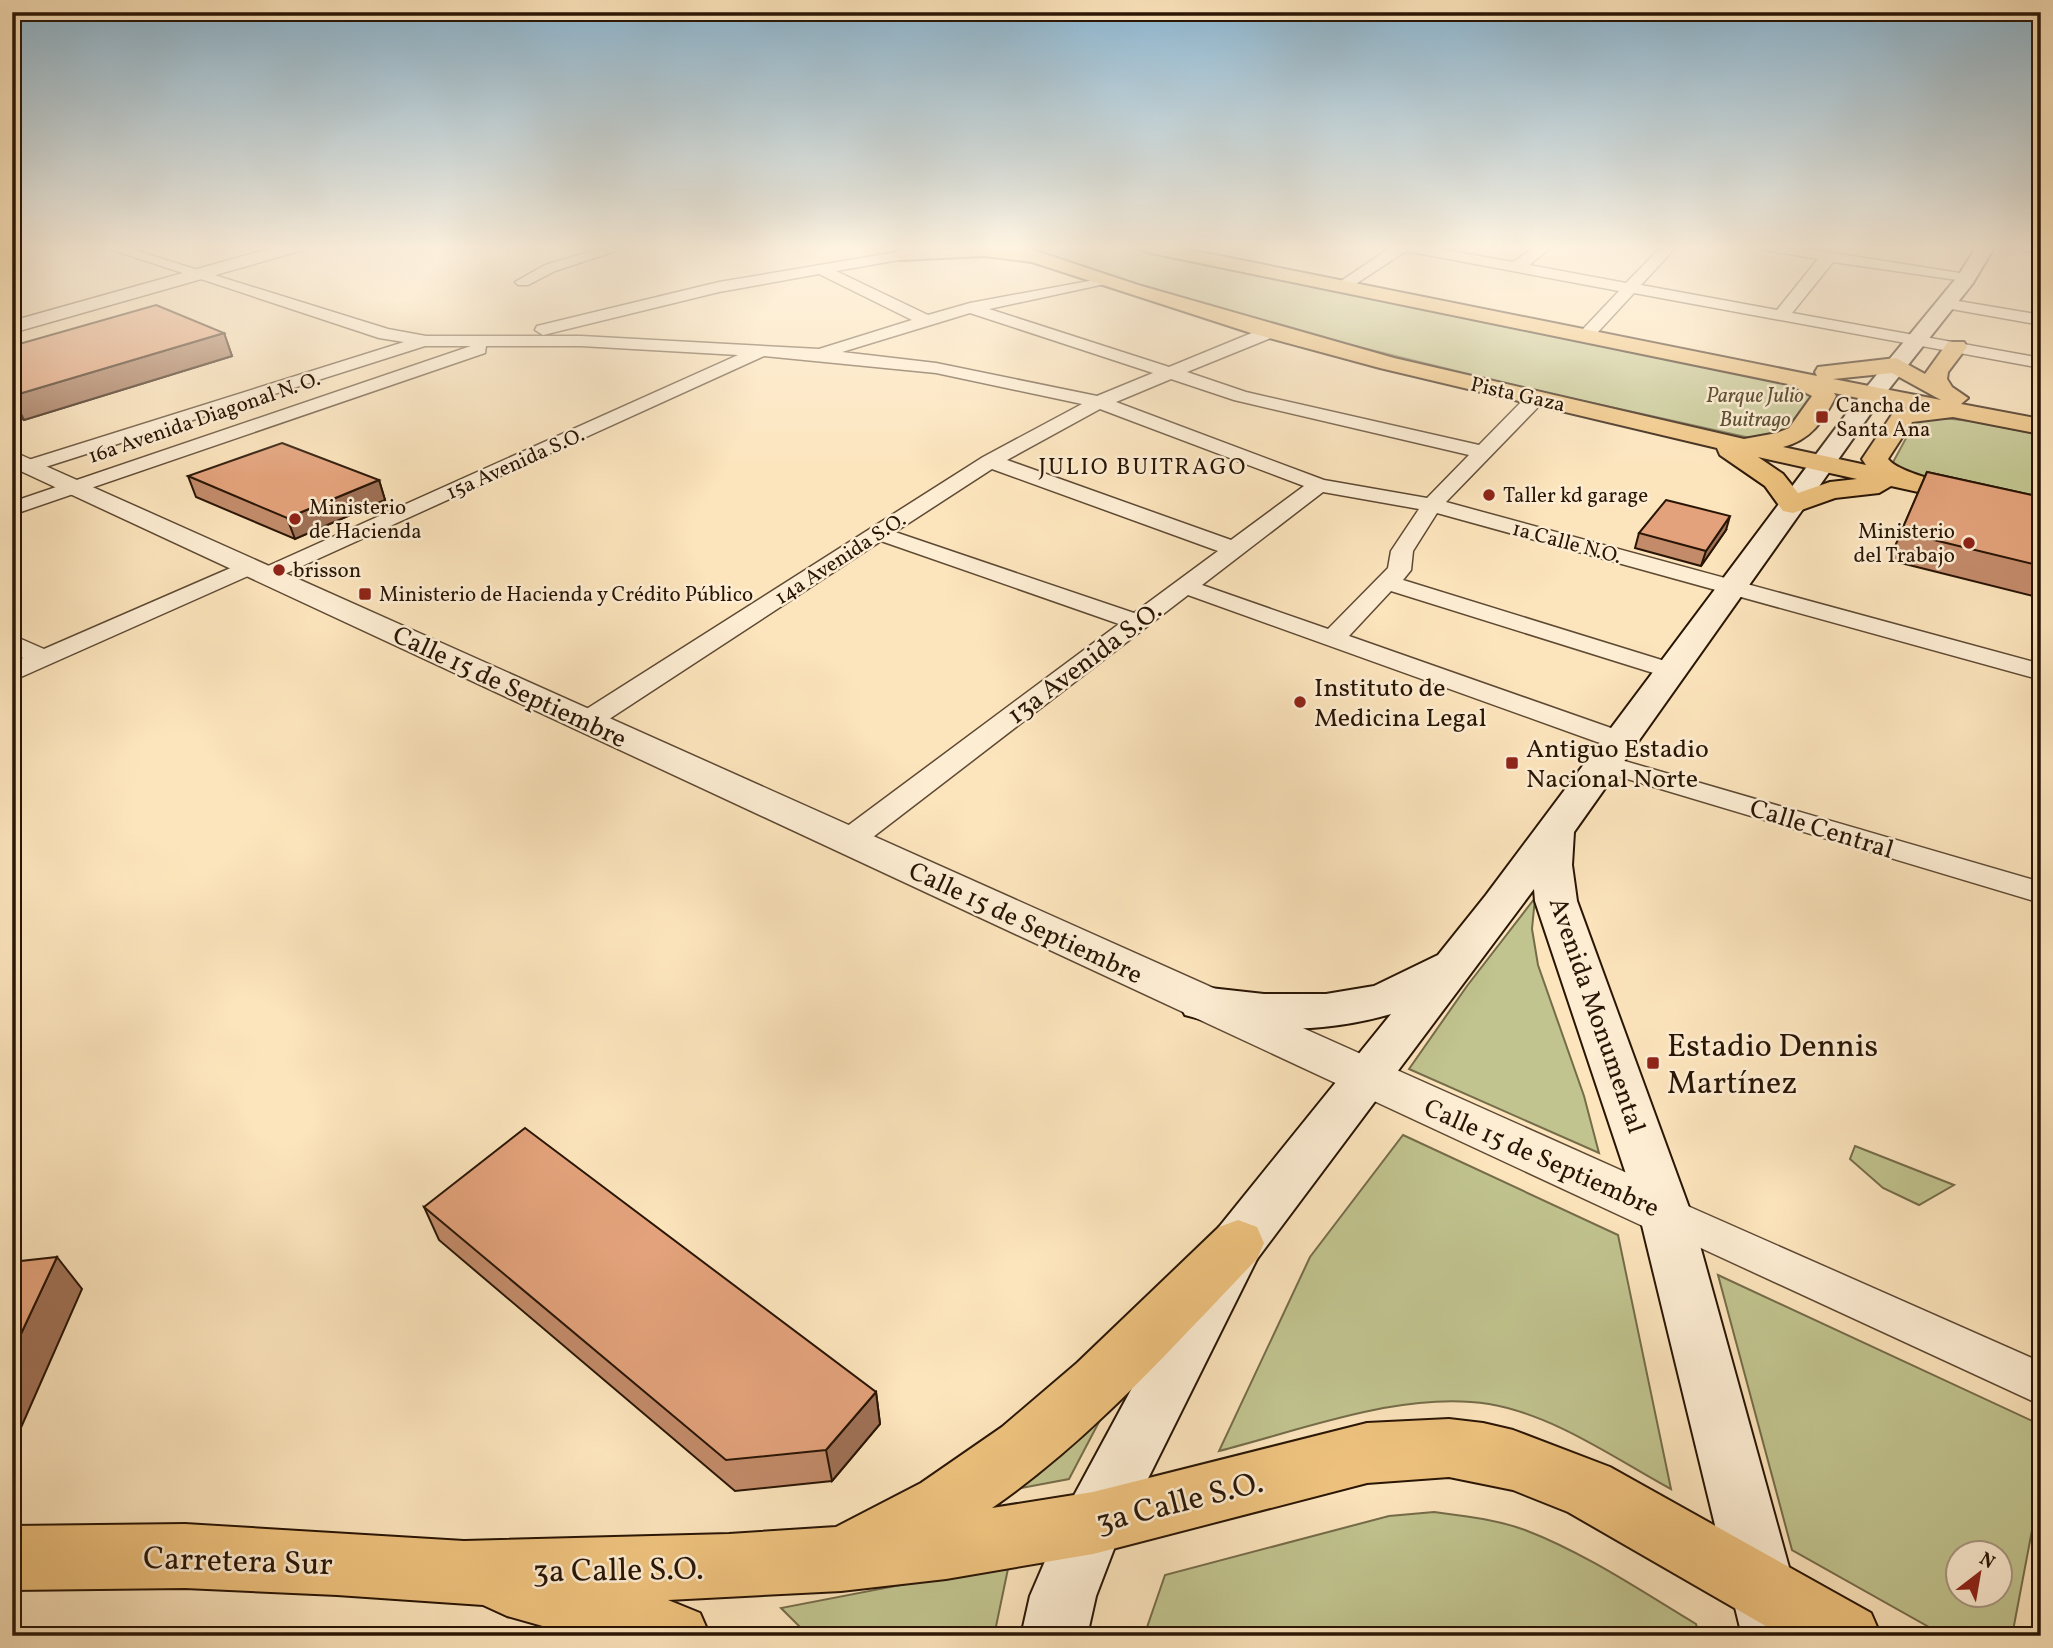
<svg xmlns="http://www.w3.org/2000/svg" width="2053" height="1648" font-family="Vollkorn,serif">
<style>
.green{fill:#c1c48f;stroke:#756c4a;stroke-width:2;fill-rule:evenodd}
.lines{fill:none;stroke-linecap:round;stroke-linejoin:round}
.minor-casing{stroke:#5e4933;stroke-width:3}
.tertiary-casing{stroke:#5e4933;stroke-width:3}
.secondary-casing{stroke:#291505;stroke-width:4}
.primary-casing{stroke:#291505;stroke-width:4}
.trunk-casing{stroke:#291505;stroke-width:4}
.minor{fill:#fdedd3;fill-rule:evenodd}
.tertiary{fill:#fdedd3;fill-rule:evenodd}
.secondary{fill:#fdedd3;fill-rule:evenodd}
.primary{fill:#eec27e;fill-rule:evenodd}
.trunk{fill:#eec27e;fill-rule:evenodd}
.wall{fill:#c38b6a;stroke:#291505;stroke-width:2}
.shaded-wall{fill:#9f7156;stroke:#291505;stroke-width:2}
.building{fill:#e3a27b;stroke:#291505;stroke-width:2}
.poi-dot{fill:#8f2418;stroke:#fdedd3;stroke-width:2.5}
.labels{text-anchor:middle;stroke-width:5;stroke-linejoin:round;paint-order:stroke}
.far-street-label{font-size:21px;fill:#291505;stroke:#fdedd3}
.far-park-label{font-size:21px;font-style:italic;fill:#5e5235;stroke:#fdedd3}
.far-poi-label{font-size:21px;fill:#291505;stroke:#fdedd3;text-anchor:start}
.far-neighbourhood-label{font-size:23px;letter-spacing:2px;fill:#291505;stroke:#fdedd3}
.street-label{font-size:26px;fill:#291505;stroke:#fdedd3}
.poi-label{font-size:26px;fill:#291505;stroke:#fdedd3;text-anchor:start}
.near-poi-label{font-size:32px;fill:#291505;stroke:#fdedd3;text-anchor:start}
.near-street-label{font-size:32px;fill:#291505;stroke:#fdedd3}
</style>
<rect width="100%" height="100%" fill="#fce4bc"/>
<filter id="stains"><feTurbulence type="fractalNoise" baseFrequency=".00286" numOctaves="4"/><feColorMatrix values="0 0 0 0 .2 0 0 0 0 .09 0 0 0 0 .02 0 0 0 .5 -.17"/></filter>
<radialGradient id="worn" r=".72"><stop offset=".6" stop-color="#630" stop-opacity="0"/><stop offset="1" stop-color="#630" stop-opacity=".3"/></radialGradient>
<g class="green">
<path d="M 1020,246 L 1124,246 L 1800,385 L 1814,394 L 1784,438 L 1755,439 L 1529,389 L 1229,315 Z"/>
<path d="M 1933,417 L 1971,421 L 2041,435 L 2041,506 L 1916,477 L 1892,464 L 1916,420 Z"/>
<path d="M 1535,898 L 1532,929 L 1538,965 L 1584,1096 L 1599,1153 L 1409,1069 L 1467,986 Z"/>
<path d="M 1403,1135 L 1618,1235 L 1671,1489 C 1614,1458 1554,1415 1489,1404 C 1404,1390 1302,1430 1219,1451 L 1310,1257 Z"/>
<path d="M 1855,1146 L 1954,1185 L 1919,1205 L 1883,1188 L 1850,1159 Z"/>
<path d="M 1718,1275 L 2041,1425 L 2041,1483 L 2012,1636 L 1945,1636 L 1792,1550 ZM 1958,1554 L 2000,1554 L 2000,1596 L 1958,1596 Z"/>
<path d="M 1121,1380 L 1069,1479 L 969,1498 Z"/>
<path d="M 1434,1512 C 1465,1516 1495,1519 1525,1530 C 1585,1553 1641,1591 1696,1624 L 1699,1636 L 1144,1636 L 1165,1575 L 1389,1516 Z"/>
<path d="M 1009,1564 L 994,1636 L 809,1636 L 781,1608 Z"/>
</g>
<g class="lines">
<g class="minor-casing">
<g id="minor">
<path d="M 101,246 L 121,246 L 388,329 L 426,336 L 581,336 L 819,349 L 912,320 L 819,274 L 719,292 L 543,335 L 535,330 L 537,326 L 719,282 L 933,246 L 963,246 L 956,250 L 836,271 L 928,315 L 970,303 L 1105,278 L 1105,284 L 989,309 L 1169,367 L 1264,328 L 1276,328 L 1276,336 L 1187,372 L 1246,392 L 1479,445 L 1528,395 L 1542,395 L 1544,399 L 1542,403 L 1446,502 L 2041,664 L 2041,680 L 1437,513 L 1413,551 L 1411,570 L 1403,580 L 1681,666 L 1685,671 L 1681,676 L 1663,676 L 1391,591 L 1349,636 L 1631,735 L 1635,741 L 1631,747 L 1611,747 L 1188,595 L 860,847 L 849,850 L 838,847 L 834,840 L 838,833 L 1119,624 L 881,541 L 597,727 L 577,727 L 573,721 L 577,715 L 983,457 L 1082,404 L 936,373 L 764,356 L 267,582 L 259,580 L 255,575 L 259,570 L 738,355 L 581,346 L 486,346 L 485,353 L 12,515 L 12,502 L 471,346 L 425,346 L 36,470 L 22,470 L 19,466 L 22,462 L 404,342 L 379,338 ZM 970,313 L 1153,373 L 1097,396 L 936,363 L 842,352 ZM 1171,379 L 1234,400 L 1469,455 L 1427,498 L 1324,480 L 1116,402 ZM 1100,409 L 1304,486 L 1231,540 L 1007,460 ZM 992,469 L 1218,551 L 1134,613 L 895,532 ZM 1323,492 L 1419,509 L 1391,551 L 1388,568 L 1328,629 L 1202,585 Z"/>
<path d="M 610,246 L 631,246 L 555,271 L 528,285 L 518,285 L 515,282 L 545,265 Z"/>
<path d="M 1393,246 L 1421,246 L 1513,262 L 1537,246 L 1553,246 L 1529,265 L 1626,283 L 1662,246 L 1677,246 L 1641,285 L 1777,310 L 1818,259 L 1765,250 L 1758,246 L 1789,246 L 1966,274 L 1971,276 L 1971,282 L 1833,262 L 1792,313 L 2041,358 L 2041,368 L 1634,293 L 1597,333 L 1591,334 L 1583,329 L 1619,291 L 1406,251 L 1345,291 L 1335,291 L 1335,285 Z"/>
<path d="M 1946,299 L 2041,315 L 2041,325 L 1940,307 L 1940,301 Z"/>
<path d="M 249,560 L 257,562 L 260,567 L 257,572 L 12,681 L 12,663 L 23,658 L 12,652 L 12,635 L 44,649 Z"/>
<path d="M 1604,755 L 2041,882 L 2041,903 L 1594,769 L 1590,763 L 1594,757 Z"/>
<path d="M 1665,1196 L 2041,1362 L 2041,1405 L 1651,1225 L 1645,1213 L 1651,1201 Z"/>
</g>
</g>
<g class="tertiary-casing">
<g id="tertiary">
<path d="M 279,246 L 306,246 L 303,250 L 12,333 L 12,321 Z"/>
<path d="M 2017,246 L 2041,246 L 2041,253 L 2020,250 Z"/>
<path d="M 12,451 L 1683,1198 L 1690,1213 L 1683,1228 L 1665,1234 L 1647,1228 L 12,467 Z"/>
</g>
</g>
<g class="secondary-casing">
<path id="secondary" d="M 1977,246 L 1995,246 L 1973,283 L 1881,399 L 1574,832 L 1572,865 L 1577,901 L 1691,1213 L 1808,1636 L 1742,1636 L 1639,1213 L 1535,901 L 1534,889 L 1257,1259 L 1117,1541 L 1096,1596 L 1087,1636 L 1021,1636 L 1030,1596 L 1071,1501 L 1219,1227 L 1391,1014 C 1326,1033 1250,1034 1185,1015 L 1179,1003 L 1185,991 L 1201,987 L 1264,994 L 1326,994 L 1374,986 L 1438,955 L 1486,895 L 1865,389 L 1958,276 Z"/>
</g>
<g class="primary-casing">
<path id="primary" d="M 959,246 L 1021,246 L 1138,285 L 1394,358 L 1744,439 L 1777,433 L 1789,428 L 1812,396 L 1788,384 L 1146,252 L 1137,246 L 1171,246 L 1817,376 L 1815,372 L 1818,367 L 1896,358 L 1925,374 L 1948,342 L 1964,342 L 1967,347 L 1948,372 L 1947,379 L 1952,387 L 1968,398 L 1961,404 L 2041,419 L 2041,434 L 1953,417 L 1912,422 L 1888,459 C 1904,480 2010,496 2041,503 L 2041,519 L 1891,486 L 1879,493 L 1835,498 L 1793,513 L 1783,511 L 1765,486 L 1720,455 L 1717,448 L 1380,368 L 1251,333 L 1032,262 L 984,256 L 901,260 L 892,254 L 901,248 ZM 1892,373 L 1941,400 L 1833,379 ZM 1834,393 L 1906,408 L 1895,410 L 1862,459 L 1866,465 L 1783,447 C 1811,440 1823,421 1836,396 ZM 1758,457 L 1857,479 L 1830,482 L 1798,493 L 1783,474 Z"/>
</g>
<g class="trunk-casing">
<path id="trunk" d="M 1238,1220 L 1257,1227 L 1264,1243 L 1257,1259 C 1173,1346 1092,1439 992,1508 L 1093,1492 L 1367,1423 L 1449,1419 L 1483,1423 L 1513,1430 L 1610,1467 L 1871,1613 L 1881,1636 L 1783,1636 L 1568,1512 L 1513,1490 L 1449,1477 L 1367,1483 L 1093,1554 L 946,1579 L 841,1591 L 668,1600 L 700,1613 L 710,1636 L 578,1636 L 507,1616 L 483,1605 L 337,1595 L 185,1588 L 12,1590 L 12,1526 L 185,1524 L 464,1541 L 729,1534 L 836,1527 L 921,1483 L 1002,1427 L 1077,1363 L 1219,1227 Z"/>
</g>
<use href="#minor" class="minor"/>
<use href="#tertiary" class="tertiary"/>
<use href="#secondary" class="secondary"/>
<use href="#primary" class="primary"/>
<use href="#trunk" class="trunk"/>
</g>
<g class="wall">
<path d="M 224,333 L 232,356 L 24,420 L 12,414 L 12,346 Z"/>
<path d="M 1927,472 L 2041,497 L 2041,598 L 1889,560 Z"/>
<path d="M 188,476 L 379,480 L 385,500 L 295,539 L 196,497 Z"/>
<path d="M 1726,530 L 1701,566 L 1635,548 L 1639,533 Z"/>
<path d="M 424,1207 L 876,1392 L 880,1424 L 832,1481 L 735,1491 L 439,1240 Z"/>
</g>
<g class="shaded-wall">
<path d="M 224,333 L 232,356 L 24,420 L 12,396 Z"/>
<path d="M 379,480 L 385,500 L 295,539 L 287,518 Z"/>
<path d="M 1730,516 L 1726,530 L 1701,566 L 1706,551 Z"/>
<path d="M 57,1257 L 82,1289 L 12,1448 L 12,1353 Z"/>
<path d="M 876,1392 L 880,1424 L 832,1481 L 826,1450 Z"/>
</g>
<g class="building">
<path d="M 156,305 L 224,333 L 12,396 L 12,346 Z"/>
<path d="M 282,443 L 379,480 L 287,518 L 188,476 Z"/>
<path d="M 1927,472 L 2041,497 L 2041,566 L 1901,532 Z"/>
<path d="M 1666,500 L 1730,516 L 1706,551 L 1639,533 Z"/>
<path d="M 525,1128 L 876,1392 L 826,1450 L 726,1460 L 424,1207 Z"/>
<path d="M 57,1257 L 12,1353 L 12,1262 Z"/>
</g>
<linearGradient id="sky" x2="0" y2="1"><stop stop-color="#8bb8d5"/><stop offset="0.52" stop-color="#fef3e1"/><stop offset="1" stop-color="#fef3e1" stop-opacity="0"/></linearGradient>
<rect width="2053" height="476" fill="url(#sky)"/>
<g class="poi-dot">
<rect x="1815" y="410" width="14" height="14" rx="3.5"/>
<circle cx="1489" cy="495" r="7"/>
<circle cx="295" cy="519" r="7"/>
<circle cx="1969" cy="543" r="7"/>
<circle cx="279" cy="570" r="7"/>
<rect x="358" y="587" width="14" height="14" rx="3.5"/>
<circle cx="1300" cy="702" r="7"/>
<rect x="1505" y="756" width="14" height="14" rx="3.5"/>
<rect x="1646" y="1056" width="14" height="14" rx="3.5"/>
</g>
<g class="labels">
<g class="far-street-label">
<text transform="translate(1518 394) rotate(13)" y="7">Pista Gaza</text>
<text transform="translate(204 417) rotate(-19)" y="7">16a Avenida Diagonal N. O.</text>
<text transform="translate(515 463) rotate(-24)" y="7">15a Avenida S.O.</text>
<text transform="translate(1567 542) rotate(15)" y="7">1a Calle N.O.</text>
<text transform="translate(840 558) rotate(-33)" y="7">14a Avenida S.O.</text>
</g>
<g class="far-park-label">
<text x="1755" y="402">Parque Julio<tspan x="1755" dy="24">Buitrago</tspan></text>
</g>
<g class="far-poi-label">
<text x="1836" y="412">Cancha de<tspan x="1836" dy="24">Santa Ana</tspan></text>
<text x="1503" y="502">Taller kd garage</text>
<text x="309" y="514">Ministerio<tspan x="309" dy="24">de Hacienda</tspan></text>
<text x="1955" y="538" text-anchor="end">Ministerio<tspan x="1955" dy="24">del Trabajo</tspan></text>
<text x="293" y="577">brisson</text>
<text x="379" y="601">Ministerio de Hacienda y Crédito Público</text>
</g>
<g class="far-neighbourhood-label">
<text x="1143" y="474">JULIO BUITRAGO</text>
</g>
<g class="street-label">
<text transform="translate(1084 662) rotate(-37)" y="9">13a Avenida S.O.</text>
<text transform="translate(510 686) rotate(25)" y="9">Calle 15 de Septiembre</text>
<text transform="translate(1822 828) rotate(17)" y="9">Calle Central</text>
<text transform="translate(1026 922) rotate(25)" y="9">Calle 15 de Septiembre</text>
<text transform="translate(1598 1015) rotate(71)" y="9">Avenida Monumental</text>
<text transform="translate(1542 1157) rotate(24)" y="9">Calle 15 de Septiembre</text>
</g>
<g class="poi-label">
<text x="1314" y="696">Instituto de<tspan x="1314" dy="30">Medicina Legal</tspan></text>
<text x="1526" y="757">Antiguo Estadio<tspan x="1526" dy="30">Nacional Norte</tspan></text>
</g>
<g class="near-poi-label">
<text x="1667" y="1056">Estadio Dennis<tspan x="1667" dy="37">Martínez</tspan></text>
</g>
<g class="near-street-label">
<text transform="translate(1179 1501) rotate(-14)" y="11">3a Calle S.O.</text>
<text transform="translate(238 1560) rotate(2)" y="11">Carretera Sur</text>
<text transform="translate(618 1569) rotate(-1)" y="11">3a Calle S.O.</text>
</g>
</g>
<rect width="2053" height="1648" fill="none" stroke="#fce4bc" stroke-width="42"/>
<rect x="14" y="14" width="2025" height="1620" fill="none" stroke="#291505" stroke-width="3.5"/>
<rect x="21" y="21" width="2011" height="1606" fill="none" stroke="#291505" stroke-width="2"/>
<g transform="translate(1979 1574) rotate(31)"><circle r="33" fill="#fdedd3" stroke="#a89781" stroke-width="2"/>
<path d="M0-5L12 26L0 18L-12 26Z" fill="#8f2418"/>
<text y="-10" font-size="19" font-weight="bold" text-anchor="middle" fill="#291505">N</text>
</g>
<rect width="100%" height="100%" filter="url(#stains)"/>
<rect width="100%" height="100%" fill="url(#worn)"/>
</svg>
